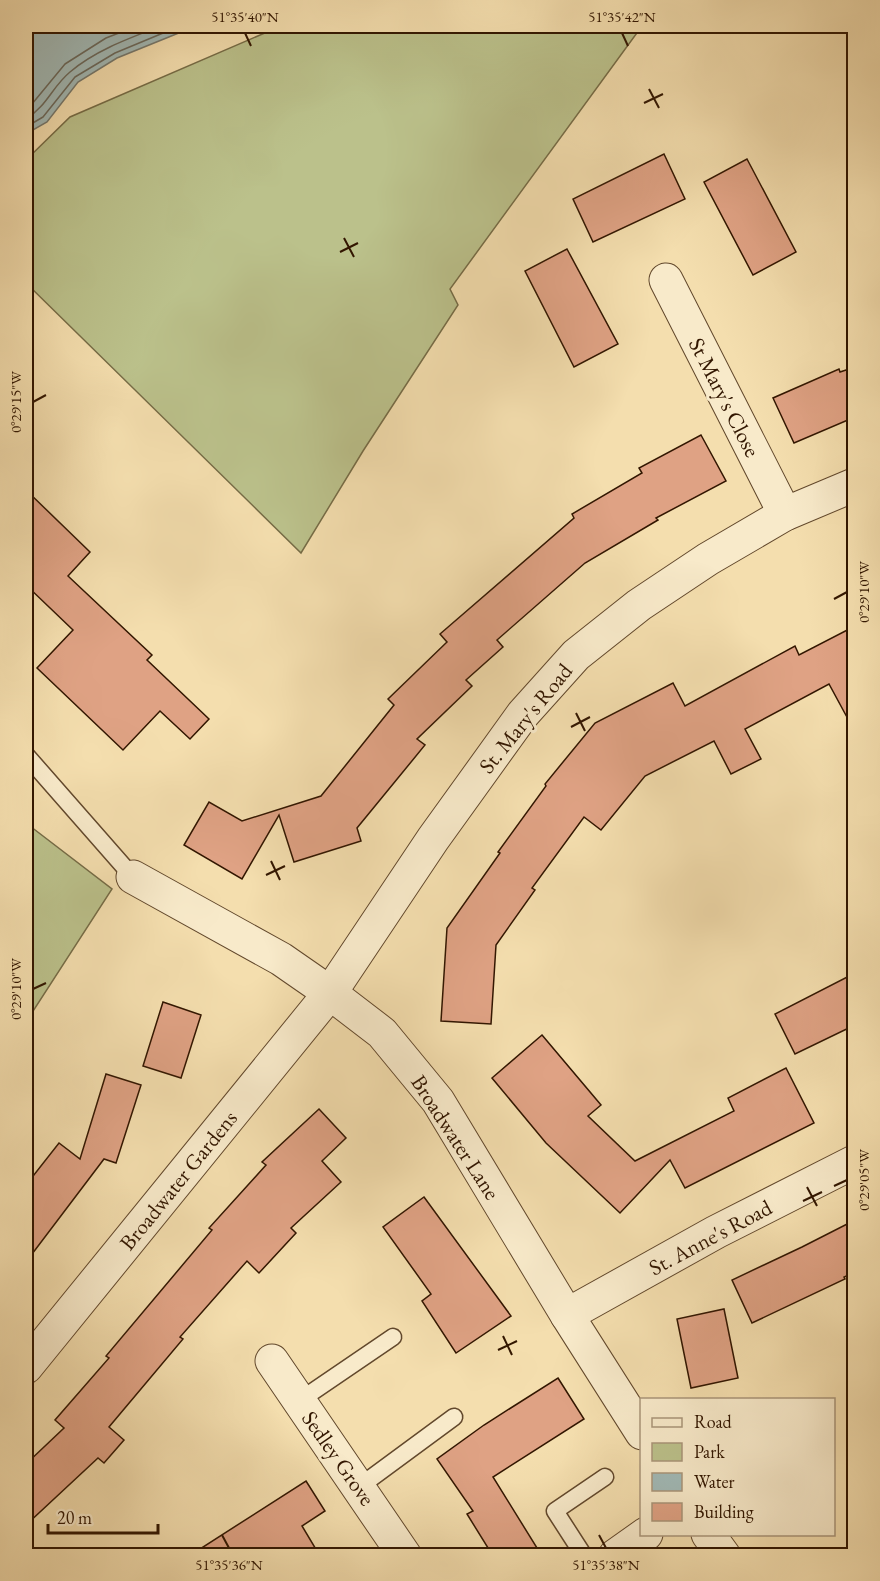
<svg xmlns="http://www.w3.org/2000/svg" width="880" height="1581" font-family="'EB Garamond',serif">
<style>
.green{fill:#bbc18b;stroke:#766c46;stroke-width:1.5}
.water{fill:#a1b9b6;stroke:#75786d;stroke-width:1.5}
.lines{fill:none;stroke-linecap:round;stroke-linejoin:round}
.shore{stroke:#6a685b;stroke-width:1.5}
.building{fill:#dfa284;stroke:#321600;stroke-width:1.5}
.lane-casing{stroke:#62482c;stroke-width:19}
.street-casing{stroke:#62482c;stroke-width:35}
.lane{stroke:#f8eaca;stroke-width:16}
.street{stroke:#f8eaca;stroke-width:33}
.ticks{fill:none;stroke:#321600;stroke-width:2}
.labels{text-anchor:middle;stroke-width:6;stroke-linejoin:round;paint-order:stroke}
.street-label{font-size:22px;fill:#321600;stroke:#f8eaca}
.neatline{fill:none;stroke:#321600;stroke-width:2}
.ticks-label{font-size:15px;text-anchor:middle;fill:#321600}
</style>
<rect width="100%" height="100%" fill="#f4deae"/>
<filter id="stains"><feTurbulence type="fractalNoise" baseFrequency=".00333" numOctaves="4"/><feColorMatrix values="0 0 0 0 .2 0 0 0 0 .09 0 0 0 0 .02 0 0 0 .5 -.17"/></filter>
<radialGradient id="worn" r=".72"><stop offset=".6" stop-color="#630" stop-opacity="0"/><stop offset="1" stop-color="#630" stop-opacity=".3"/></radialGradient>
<g class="green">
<path d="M 281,26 L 642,26 L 450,289 L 458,305 L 363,451 L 301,553 L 26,283 L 26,160 L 70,117 Z"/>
<path d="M 26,823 L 112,889 L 26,1022 Z"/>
</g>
<path class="water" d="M 26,26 L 196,26 L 117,58 L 78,82 L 47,122 L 26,134 Z"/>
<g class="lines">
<g class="shore">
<path d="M 26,108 L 32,104 L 65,64 L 106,38 L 137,26"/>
<path d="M 26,119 C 47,106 52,87 70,72 C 96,50 130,38 161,26"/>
<path d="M 26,127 L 43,117 L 75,77 L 115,53 L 180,26"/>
</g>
</g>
<g class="building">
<path d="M 664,154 L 685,199 L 593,242 L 573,199 Z"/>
<path d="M 747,159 L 796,252 L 753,275 L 704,182 Z"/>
<path d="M 567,249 L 618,344 L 574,367 L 525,271 Z"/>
<path d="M 855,367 L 855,417 L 794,443 L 773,398 L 839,369 L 840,372 Z"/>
<path d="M 701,435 L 726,481 L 656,518 L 658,520 L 585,563 L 497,640 L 503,647 L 466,680 L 472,686 L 417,739 L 425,745 L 357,828 L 361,841 L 294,862 L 279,815 L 242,879 L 184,845 L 209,802 L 242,821 L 321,796 L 394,705 L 388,699 L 447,642 L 440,634 L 574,518 L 572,514 L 642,473 L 639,468 Z"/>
<path d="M 26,490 L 90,552 L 68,576 L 152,655 L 147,660 L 209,719 L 190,739 L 160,711 L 123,750 L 37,668 L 73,630 L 26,585 Z"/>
<path d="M 855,626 L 855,732 L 829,684 L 745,729 L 761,759 L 731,774 L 714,741 L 645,776 L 601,830 L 584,817 L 532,888 L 535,890 L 496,945 L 491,1024 L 441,1021 L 447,928 L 500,853 L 498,852 L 546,786 L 545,784 L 595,723 L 673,683 L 685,706 L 795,646 L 799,655 Z"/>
<path d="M 855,973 L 855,1025 L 795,1054 L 775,1014 Z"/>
<path d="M 163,1002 L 201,1015 L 181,1078 L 143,1066 Z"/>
<path d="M 542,1035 L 601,1105 L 588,1116 L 635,1161 L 734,1111 L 728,1098 L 786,1068 L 814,1123 L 685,1188 L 670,1160 L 620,1213 L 546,1143 L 492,1078 Z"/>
<path d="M 106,1074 L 141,1085 L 116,1163 L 104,1159 L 26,1262 L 26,1185 L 59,1143 L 80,1159 Z"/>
<path d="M 319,1109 L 346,1138 L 322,1161 L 341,1182 L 291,1228 L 296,1233 L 259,1273 L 247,1261 L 180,1337 L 183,1339 L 109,1427 L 124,1440 L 104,1463 L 98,1458 L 26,1525 L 26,1464 L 64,1428 L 55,1420 L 109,1358 L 106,1356 L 212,1230 L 209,1228 L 266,1165 L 262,1162 Z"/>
<path d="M 424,1197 L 511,1316 L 456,1353 L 422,1301 L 431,1294 L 383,1227 Z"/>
<path d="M 855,1220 L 855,1272 L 844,1277 L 845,1279 L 752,1323 L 732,1280 L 802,1247 Z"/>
<path d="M 724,1309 L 738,1378 L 691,1388 L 677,1319 Z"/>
<path d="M 558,1378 L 584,1419 L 493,1477 L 542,1556 L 493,1556 L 467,1514 L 473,1511 L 437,1459 L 484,1425 Z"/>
<path d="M 306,1481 L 325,1511 L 302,1526 L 320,1556 L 189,1556 Z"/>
</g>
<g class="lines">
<g class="lane-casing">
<g id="lane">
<path d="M 26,755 L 133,877"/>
<path d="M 299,1401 L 393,1337"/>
<path d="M 359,1487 L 454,1417"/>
<path d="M 584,1556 L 555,1511 L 605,1477"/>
</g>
</g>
<g class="street-casing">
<g id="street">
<path d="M 666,280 L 785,514"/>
<path d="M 133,877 L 281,959 L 330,993 L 382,1033 L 438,1101 L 567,1315 L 642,1433"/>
<path d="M 567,1315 L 716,1232 L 854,1162"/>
<path d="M 272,1361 L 405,1556"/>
<path d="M 26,1367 L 330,993 L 433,839 L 523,714 L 576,655 L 639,605 L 708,559 L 785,514 L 854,485"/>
<path d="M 708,1534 L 724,1556"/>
<path d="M 615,1556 L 646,1534"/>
</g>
</g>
<use href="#lane" class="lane"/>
<use href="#street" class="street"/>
</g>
<path class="ticks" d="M 245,33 L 251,46M 622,33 L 628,46M 649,89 L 659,108M 644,103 L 663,94M 344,238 L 354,257M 340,252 L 358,243M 33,402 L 46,395M 834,599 L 847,592M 576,713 L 585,731M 571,727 L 590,717M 271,861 L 280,880M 266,875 L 285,866M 33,989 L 46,983M 834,1186 L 847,1180M 807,1187 L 817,1206M 803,1201 L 822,1192M 503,1336 L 512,1355M 498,1350 L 517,1341M 222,1535 L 229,1548M 599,1535 L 606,1548"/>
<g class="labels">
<g class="street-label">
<text transform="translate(725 397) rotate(63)" y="8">St Mary's Close</text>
<text transform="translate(525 718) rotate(-51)" y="8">St. Mary's Road</text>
<text transform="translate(456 1137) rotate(57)" y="8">Broadwater Lane</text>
<text transform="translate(178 1180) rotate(-51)" y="8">Broadwater Gardens</text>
<text transform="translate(710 1237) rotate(-28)" y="8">St. Anne's Road</text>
<text transform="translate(339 1458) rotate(55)" y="8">Sedley Grove</text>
</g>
</g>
<rect width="880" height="1581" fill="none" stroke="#f4deae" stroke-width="66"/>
<rect x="640" y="1398" width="195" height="138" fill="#f8eaca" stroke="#a99579" stroke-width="1.5"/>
<rect x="652" y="1418" width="30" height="9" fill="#f8eaca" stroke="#a99579" stroke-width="1.5"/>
<text x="694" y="1428" font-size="18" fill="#321600">Road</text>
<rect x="652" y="1443" width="30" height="18" fill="#bbc18b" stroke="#a99579" stroke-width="1.5"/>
<text x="694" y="1458" font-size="18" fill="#321600">Park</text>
<rect x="652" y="1473" width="30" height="18" fill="#a1b9b6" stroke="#a99579" stroke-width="1.5"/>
<text x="694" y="1488" font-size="18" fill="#321600">Water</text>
<rect x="652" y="1503" width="30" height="18" fill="#dfa284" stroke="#a99579" stroke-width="1.5"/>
<text x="694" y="1518" font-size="18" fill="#321600">Building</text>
<path d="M48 1524v9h110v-9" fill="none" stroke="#321600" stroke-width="3"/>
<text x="57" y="1524" font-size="18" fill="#321600" stroke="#f8eaca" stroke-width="4.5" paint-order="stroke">20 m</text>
<rect x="33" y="33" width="814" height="1515" class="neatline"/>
<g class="ticks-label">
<text x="245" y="22">51°35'40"N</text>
<text x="622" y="22">51°35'42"N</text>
<text transform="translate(16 402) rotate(-90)" y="5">0°29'15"W</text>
<text transform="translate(864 592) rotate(-90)" y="5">0°29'10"W</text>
<text transform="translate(16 989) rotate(-90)" y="5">0°29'10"W</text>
<text transform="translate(864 1180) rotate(-90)" y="5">0°29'05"W</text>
<text x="229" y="1570">51°35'36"N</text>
<text x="606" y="1570">51°35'38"N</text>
</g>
<rect width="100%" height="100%" filter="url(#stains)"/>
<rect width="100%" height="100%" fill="url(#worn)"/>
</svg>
